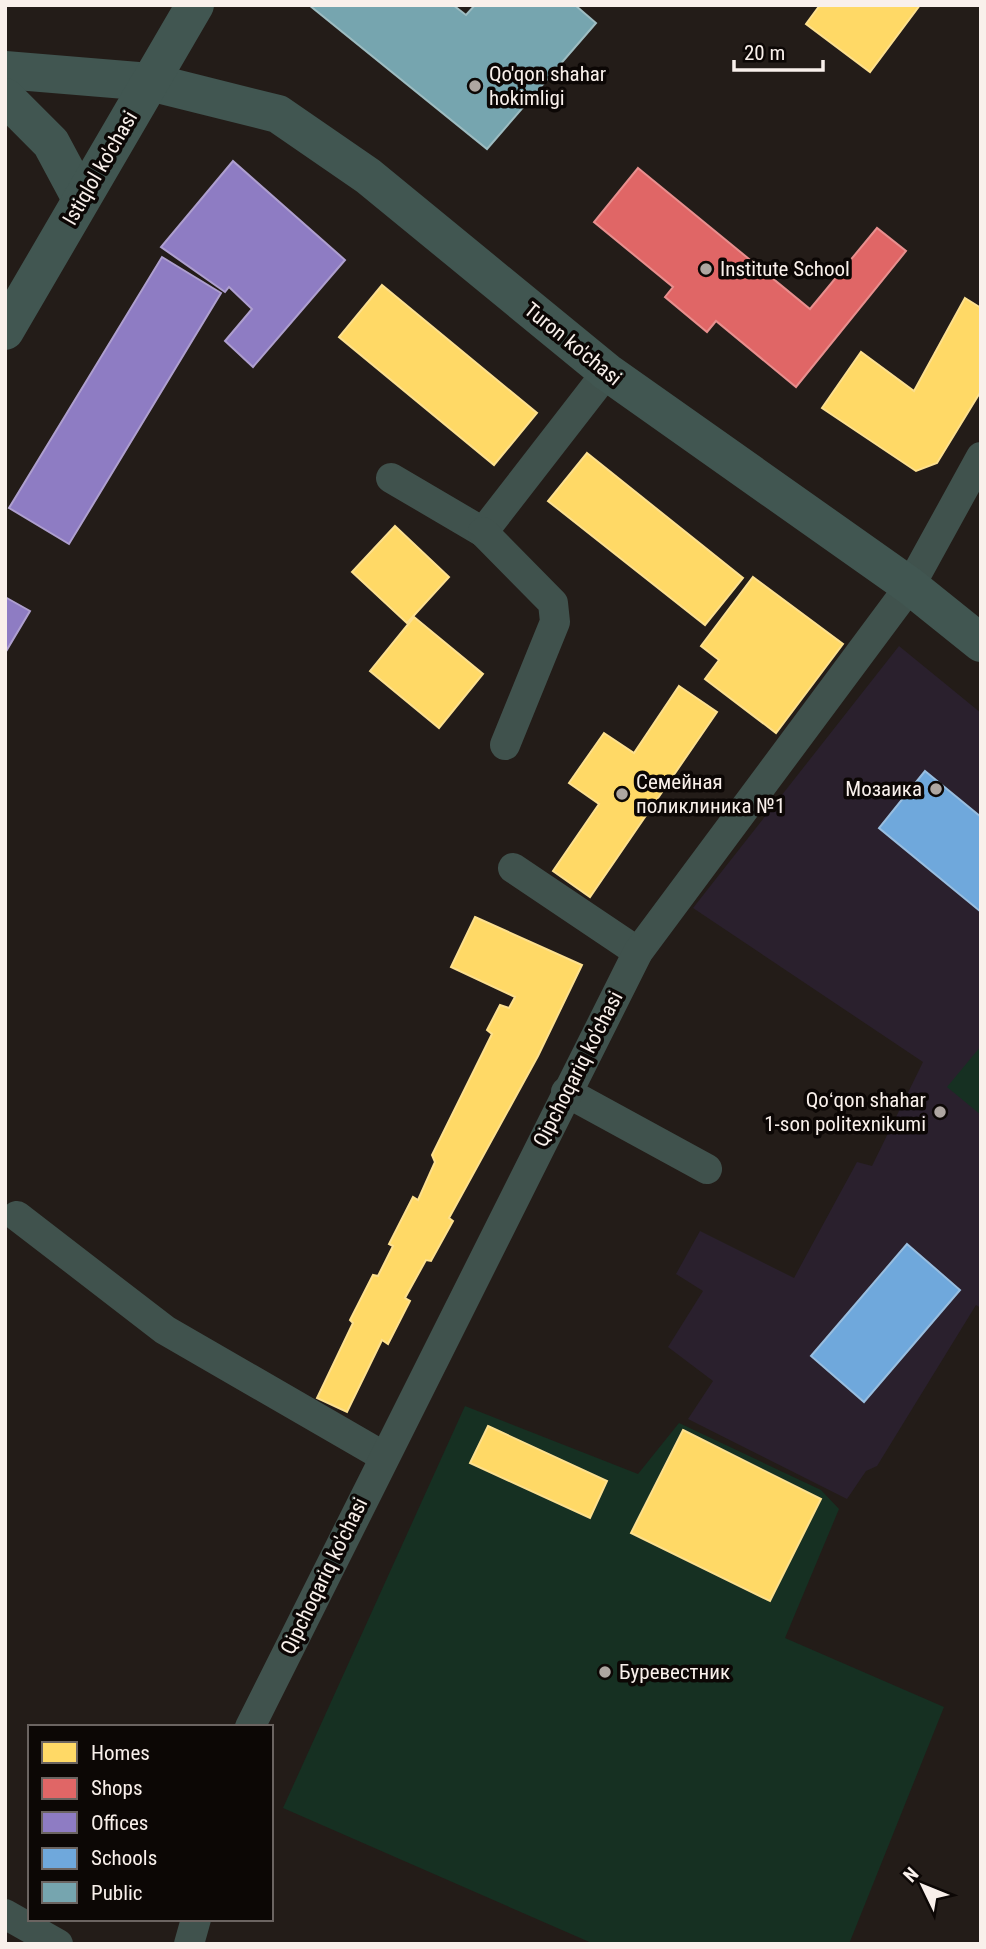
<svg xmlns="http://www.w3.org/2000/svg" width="986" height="1949" font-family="'Roboto Condensed',sans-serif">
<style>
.education{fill:#2a202d}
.green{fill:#163022}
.homes{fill:#ffd966;stroke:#fde08e;stroke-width:2}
.shops{fill:#e06666;stroke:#e88f8e;stroke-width:2}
.offices{fill:#8e7cc3;stroke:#ae9fcf;stroke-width:2}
.schools{fill:#6fa8dc;stroke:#98bee0;stroke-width:2}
.public{fill:#76a5af;stroke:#9dbcc1;stroke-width:2}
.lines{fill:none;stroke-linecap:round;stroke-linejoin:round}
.minor{stroke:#40524d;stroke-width:30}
.major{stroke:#415651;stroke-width:38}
.poi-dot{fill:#aea6a1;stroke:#0c0705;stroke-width:2.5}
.labels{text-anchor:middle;stroke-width:7;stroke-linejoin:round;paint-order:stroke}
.poi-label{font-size:21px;fill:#f9f0eb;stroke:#0c0705;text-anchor:start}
.street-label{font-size:21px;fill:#f9f0eb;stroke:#0c0705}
</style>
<rect width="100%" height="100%" fill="#231c18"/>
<path class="education" d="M 899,646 L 981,713 L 981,1308 L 976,1305 L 877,1466 L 866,1471 L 847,1499 L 688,1419 L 713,1381 L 668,1347 L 703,1291 L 676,1274 L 700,1231 L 794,1278 L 857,1162 L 872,1166 L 923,1062 L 693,908 Z"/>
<g class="green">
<path d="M 981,1046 L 981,1115 L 947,1087 Z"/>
<path d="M 465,1406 L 638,1474 L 679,1423 L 821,1490 L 839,1509 L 785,1638 L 944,1707 L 849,1944 L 594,1944 L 283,1808 Z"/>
</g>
<g class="homes">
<path d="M 820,5 L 920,5 L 870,72 L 806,24 Z"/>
<path d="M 382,285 L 537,413 L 494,465 L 339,337 Z"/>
<path d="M 965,298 L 981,308 L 981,391 L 937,463 L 916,471 L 822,408 L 861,352 L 914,391 Z"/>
<path d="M 587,453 L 743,578 L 705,625 L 548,501 Z"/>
<path d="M 395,526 L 449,577 L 407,623 L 352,572 Z"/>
<path d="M 753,577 L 843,644 L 776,733 L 705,679 L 719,660 L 701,646 Z"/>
<path d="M 414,617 L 483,674 L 439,728 L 370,671 Z"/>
<path d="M 679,686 L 717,712 L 590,897 L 553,871 L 599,804 L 569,783 L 604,733 L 634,753 Z"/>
<path d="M 475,917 L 582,965 L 538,1056 L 449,1218 L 453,1221 L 431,1261 L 426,1260 L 405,1298 L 410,1301 L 388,1344 L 382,1340 L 347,1412 L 317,1398 L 353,1323 L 350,1320 L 373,1275 L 378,1276 L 393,1246 L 389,1244 L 413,1197 L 418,1200 L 435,1162 L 432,1155 L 492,1034 L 487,1030 L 500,1005 L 509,1008 L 515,997 L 451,967 Z"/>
<path d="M 488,1426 L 607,1481 L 590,1518 L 470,1463 Z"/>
<path d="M 683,1430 L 821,1499 L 770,1601 L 631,1533 Z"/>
</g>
<path class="shops" d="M 638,168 L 810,309 L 877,228 L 906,251 L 796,387 L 716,321 L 707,332 L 665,297 L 673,287 L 594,222 Z"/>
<g class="offices">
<path d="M 233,161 L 345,260 L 253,367 L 225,341 L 252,309 L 229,287 L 225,292 L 161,247 Z"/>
<path d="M 162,257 L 221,293 L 69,544 L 9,508 Z"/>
<path d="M 5,597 L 30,611 L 5,653 Z"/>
</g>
<g class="schools">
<path d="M 925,771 L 981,817 L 981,912 L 879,828 Z"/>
<path d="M 907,1244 L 960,1290 L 864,1402 L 811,1356 Z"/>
</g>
<path class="public" d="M 309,5 L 453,5 L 466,15 L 475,5 L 575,5 L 596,23 L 487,149 Z"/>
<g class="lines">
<g class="minor">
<path d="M 391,478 L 483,532 L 607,372"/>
<path d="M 483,532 L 553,603 L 555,622 L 505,745"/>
<path d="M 513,868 L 638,952"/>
<path d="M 566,1092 L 707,1169"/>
<path d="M 17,1216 L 165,1330 L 383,1456"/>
<path d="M 250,1727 L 638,952 L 910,586 L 981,457"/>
<path d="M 5,1914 L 58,1944"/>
<path d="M 189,1944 L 196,1919"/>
</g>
<g class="major">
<path d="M 5,70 L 150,82 L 278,114 L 368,176 L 607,372 L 910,586 L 981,643"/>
<path d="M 5,97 L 51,143 L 81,199"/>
<path d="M 5,331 L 195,5"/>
</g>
</g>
<g class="poi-dot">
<circle cx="475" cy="86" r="7"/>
<circle cx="706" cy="269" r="7"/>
<circle cx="936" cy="789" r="7"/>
<circle cx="622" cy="794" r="7"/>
<circle cx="940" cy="1112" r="7"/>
<circle cx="605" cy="1672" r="7"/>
</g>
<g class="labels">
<g class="poi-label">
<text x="489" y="81">Qo'qon shahar<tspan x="489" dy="24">hokimligi</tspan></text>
<text x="720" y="276">Institute School</text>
<text x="636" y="789">Семейная<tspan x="636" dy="24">поликлиника №1</tspan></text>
<text x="922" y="796" text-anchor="end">Мозаика</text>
<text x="926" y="1107" text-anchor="end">Qoʻqon shahar<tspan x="926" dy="24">1-son politexnikumi</tspan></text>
<text x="619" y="1679">Буревестник</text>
</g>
<g class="street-label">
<text transform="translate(100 168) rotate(-60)" y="7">Istiqlol ko'chasi</text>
<text transform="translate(573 344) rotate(39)" y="7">Turon ko'chasi</text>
<text transform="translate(578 1069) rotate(-63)" y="7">Qipchoqariq ko'chasi</text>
<text transform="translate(324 1576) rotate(-64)" y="7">Qipchoqariq ko'chasi</text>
</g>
</g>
<rect width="986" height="1949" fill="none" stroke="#f9f0eb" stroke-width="14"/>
<rect x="28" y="1725" width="245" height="196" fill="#0c0705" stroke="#6b6461" stroke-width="2"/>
<rect x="42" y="1742" width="35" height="21" fill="#ffd966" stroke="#6b6461" stroke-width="2"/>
<text x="91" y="1760" font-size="21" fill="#f9f0eb">Homes</text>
<rect x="42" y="1778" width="35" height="21" fill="#e06666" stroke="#6b6461" stroke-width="2"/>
<text x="91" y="1795" font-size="21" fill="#f9f0eb">Shops</text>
<rect x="42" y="1812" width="35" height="21" fill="#8e7cc3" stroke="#6b6461" stroke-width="2"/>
<text x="91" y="1830" font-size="21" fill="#f9f0eb">Offices</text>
<rect x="42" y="1848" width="35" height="21" fill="#6fa8dc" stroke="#6b6461" stroke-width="2"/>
<text x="91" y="1865" font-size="21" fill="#f9f0eb">Schools</text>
<rect x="42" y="1882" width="35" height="21" fill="#76a5af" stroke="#6b6461" stroke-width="2"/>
<text x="91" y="1900" font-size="21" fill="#f9f0eb">Public</text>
<g transform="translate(923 1886) rotate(313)" stroke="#0c0705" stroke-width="5" paint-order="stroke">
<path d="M0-5L12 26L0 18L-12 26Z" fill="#f9f0eb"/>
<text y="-10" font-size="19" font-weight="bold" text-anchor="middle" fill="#f9f0eb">N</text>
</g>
<path d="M734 60v10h89v-10" fill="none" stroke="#f9f0eb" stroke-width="3.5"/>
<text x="744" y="60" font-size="21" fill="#f9f0eb" stroke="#0c0705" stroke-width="5" paint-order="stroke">20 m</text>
</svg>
